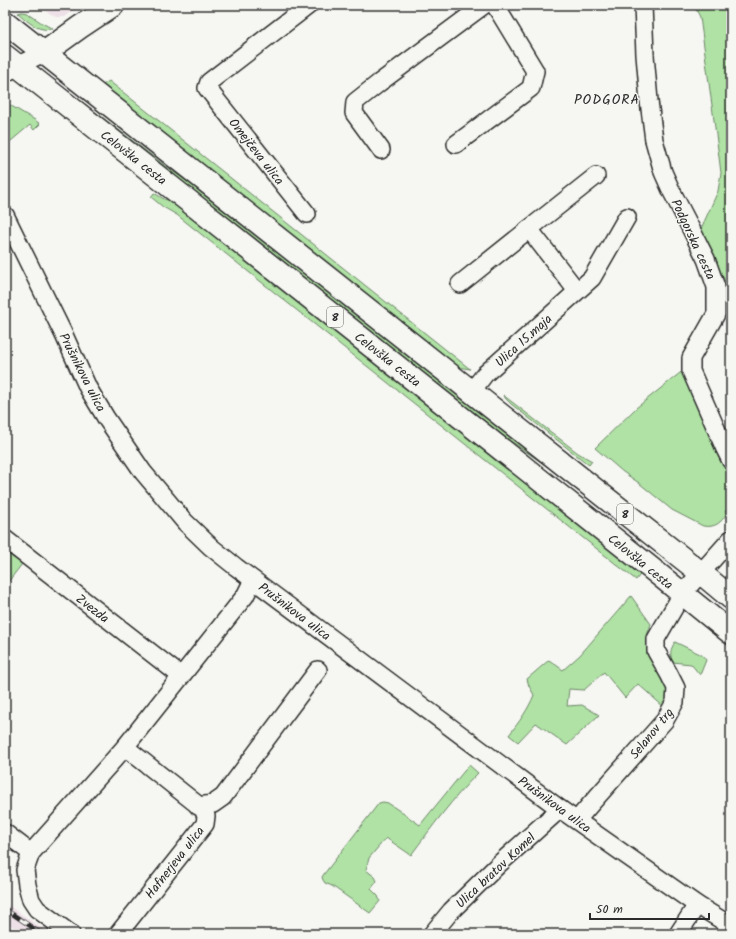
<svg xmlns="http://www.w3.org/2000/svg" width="736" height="939" font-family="Kalam,sans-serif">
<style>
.built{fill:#eee0e7}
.green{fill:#afe2a4;stroke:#6d8668}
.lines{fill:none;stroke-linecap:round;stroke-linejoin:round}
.street-casing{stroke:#2b2b2b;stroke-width:20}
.secondary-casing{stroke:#2b2b2b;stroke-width:25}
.primary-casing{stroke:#2b2b2b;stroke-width:25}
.street{stroke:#f6f6f2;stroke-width:17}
.secondary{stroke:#f6f6f2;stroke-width:22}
.primary{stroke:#f6f6f2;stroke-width:22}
.rail-casing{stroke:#2b2b2b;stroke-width:4.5}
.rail{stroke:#f6f6f2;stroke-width:3;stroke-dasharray:9;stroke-linecap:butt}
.labels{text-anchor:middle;stroke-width:3;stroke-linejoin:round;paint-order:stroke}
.shield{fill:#f6f6f2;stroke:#686867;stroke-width:1}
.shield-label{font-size:12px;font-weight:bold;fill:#2b2b2b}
.street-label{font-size:13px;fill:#2b2b2b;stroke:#f6f6f2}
.neighbourhood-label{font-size:14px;letter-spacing:1px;fill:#2b2b2b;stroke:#f6f6f2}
</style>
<rect width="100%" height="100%" fill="#f6f6f2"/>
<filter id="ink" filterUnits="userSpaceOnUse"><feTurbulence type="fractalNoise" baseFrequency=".025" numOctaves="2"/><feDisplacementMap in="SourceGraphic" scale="8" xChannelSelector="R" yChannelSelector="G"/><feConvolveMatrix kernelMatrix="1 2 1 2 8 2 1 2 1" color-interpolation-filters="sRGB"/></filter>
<g filter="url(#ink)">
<g class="built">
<path d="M 36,5 L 83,5 L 64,17 L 56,17 Z"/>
<path d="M 5,903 L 6,904 L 51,934 L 21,934 L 5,920 Z"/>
</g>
<g class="green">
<path d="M 694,5 L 731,5 L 731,293 L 700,231 L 718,191 L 721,173 L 719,157 L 700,17 Z"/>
<path d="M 22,12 L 27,13 L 42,23 L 53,29 C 50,29 46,30 43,29 C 34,28 25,19 18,13 Z"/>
<path d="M 109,81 L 470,369 L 451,366 L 101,86 Z"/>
<path d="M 80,100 L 168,168 L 232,213 L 659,551 L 657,553 L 551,469 L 466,410 L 77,102 Z"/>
<path d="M 8,104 L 35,120 L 40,124 L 34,130 L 30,125 L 5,146 L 5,106 Z"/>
<path d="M 154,193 L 164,199 L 172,201 L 642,572 L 636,580 L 177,215 L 163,207 L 151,197 Z"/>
<path d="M 687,369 L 712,435 L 731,475 L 731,507 L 729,506 L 725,512 L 727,513 C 721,523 715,528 703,526 L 672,510 L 639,483 L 623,472 L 595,448 L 636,408 L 680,373 Z"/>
<path d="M 503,395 L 578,453 L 592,461 L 589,465 L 511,404 L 506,399 Z"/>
<path d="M 5,552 L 22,564 L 5,586 Z"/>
<path d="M 631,596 L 651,624 C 648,633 644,640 647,650 L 668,688 L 670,695 L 665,708 L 638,684 L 625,698 L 604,672 L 584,690 L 569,689 L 567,706 L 582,705 L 599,715 L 567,745 L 536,723 L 518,742 L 509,735 C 519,722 528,710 534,695 L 529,686 L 527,679 L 549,660 L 563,670 L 580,655 Z"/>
<path d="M 675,642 L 702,655 L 706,660 L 700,675 L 691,664 L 672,662 C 670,653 670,650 675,642 Z"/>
<path d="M 469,765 L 478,773 C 453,798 432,827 411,855 L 386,838 L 369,858 L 366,870 L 375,877 L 377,881 L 371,889 L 378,896 L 380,901 L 370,913 L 332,886 L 325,883 L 323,880 L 322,877 L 324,874 L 379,803 L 383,802 L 388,803 L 420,825 Z"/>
</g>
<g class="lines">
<g class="street-casing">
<g id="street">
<path d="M 643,5 L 645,55 L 649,101 L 654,140 L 663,172 L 671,190 L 687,221 L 706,259 L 716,287 L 716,314 L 691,358 L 691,371 L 725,449 L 731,461"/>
<path d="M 5,74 L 16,66 L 44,53"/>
<path d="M 456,144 L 531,88 L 535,71 L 495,5"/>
<path d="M 381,150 L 354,113 L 355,102 L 379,83 L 484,5"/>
<path d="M 307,214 L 207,88 L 209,82 L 309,5"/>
<path d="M 5,215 L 64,335 L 88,388 L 106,418 L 143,472 L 185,522 L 211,547 L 236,567 L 560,809 L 697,905 L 731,926"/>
<path d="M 529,229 L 596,176"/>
<path d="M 460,284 L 529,229 L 577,291"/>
<path d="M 472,391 L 485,374 L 592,278 L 627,217"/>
<path d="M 5,539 L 181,676"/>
<path d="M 198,806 L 213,804 L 223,797 L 318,670"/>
<path d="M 577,820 L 589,806 L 665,720 L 675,702 L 676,688 L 669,674 L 656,651 L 656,639 L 682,594 L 731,539"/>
<path d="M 5,833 L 31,853"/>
<path d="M 71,934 L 37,909 L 31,900 L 27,885 L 25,870 L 31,853 L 125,747 L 245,596 L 253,580"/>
<path d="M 118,934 L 205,824 L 206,816 L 203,809 L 125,747"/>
<path d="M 432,934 L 451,911 L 499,864 L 560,809"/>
<path d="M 678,934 L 697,905"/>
</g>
</g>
<g class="secondary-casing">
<path id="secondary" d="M 44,53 L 80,27 L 113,5"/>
</g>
<g class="primary-casing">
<g id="primary">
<path d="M 5,22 L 578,476 L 701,573 L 731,598"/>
<path d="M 5,56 L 186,199 L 642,561 L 731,633"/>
</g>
</g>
<use href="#street" class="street"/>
<use href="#secondary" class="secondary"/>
<use href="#primary" class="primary"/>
<g class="rail-casing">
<path id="rail" d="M 5,909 L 42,934"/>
</g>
<use href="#rail" class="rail"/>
</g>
</g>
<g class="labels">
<g class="shield">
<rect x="327" y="307" width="16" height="20" rx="3"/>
<rect x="617" y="504" width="16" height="20" rx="3"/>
</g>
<g class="shield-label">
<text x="335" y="321">8</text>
<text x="625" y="518">8</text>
</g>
<g class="street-label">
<text transform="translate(257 151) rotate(52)" y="5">Omejčeva ulica</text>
<text transform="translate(134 157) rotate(38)" y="5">Celovška cesta</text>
<text transform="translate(694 239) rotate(65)" y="5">Podgorska cesta</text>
<text transform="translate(523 340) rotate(-42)" y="5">Ulica 15.maja</text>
<text transform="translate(388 359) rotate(38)" y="5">Celovška cesta</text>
<text transform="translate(83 372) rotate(63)" y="5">Prušnikova ulica</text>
<text transform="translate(641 561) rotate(39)" y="5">Celovška cesta</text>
<text transform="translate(93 608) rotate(38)" y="5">Zvezda</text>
<text transform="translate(295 611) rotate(37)" y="5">Prušnikova ulica</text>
<text transform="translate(651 733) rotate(-51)" y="5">Selanov trg</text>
<text transform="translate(555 804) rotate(36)" y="5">Prušnikova ulica</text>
<text transform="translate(174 862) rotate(-52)" y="5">Hafnerjeva ulica</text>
<text transform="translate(495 870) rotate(-43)" y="5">Ulica bratov Komel</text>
</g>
<g class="neighbourhood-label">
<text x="607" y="104">PODGORA</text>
</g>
</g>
<rect width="736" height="939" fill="none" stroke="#f6f6f2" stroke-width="20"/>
<rect x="10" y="10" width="716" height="919" fill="none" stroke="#2b2b2b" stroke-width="1.5" filter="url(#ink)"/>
<path d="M590 913v6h119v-6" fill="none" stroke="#2b2b2b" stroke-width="2"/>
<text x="596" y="913" font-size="12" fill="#2b2b2b" stroke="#f6f6f2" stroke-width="3" paint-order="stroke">50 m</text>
</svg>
